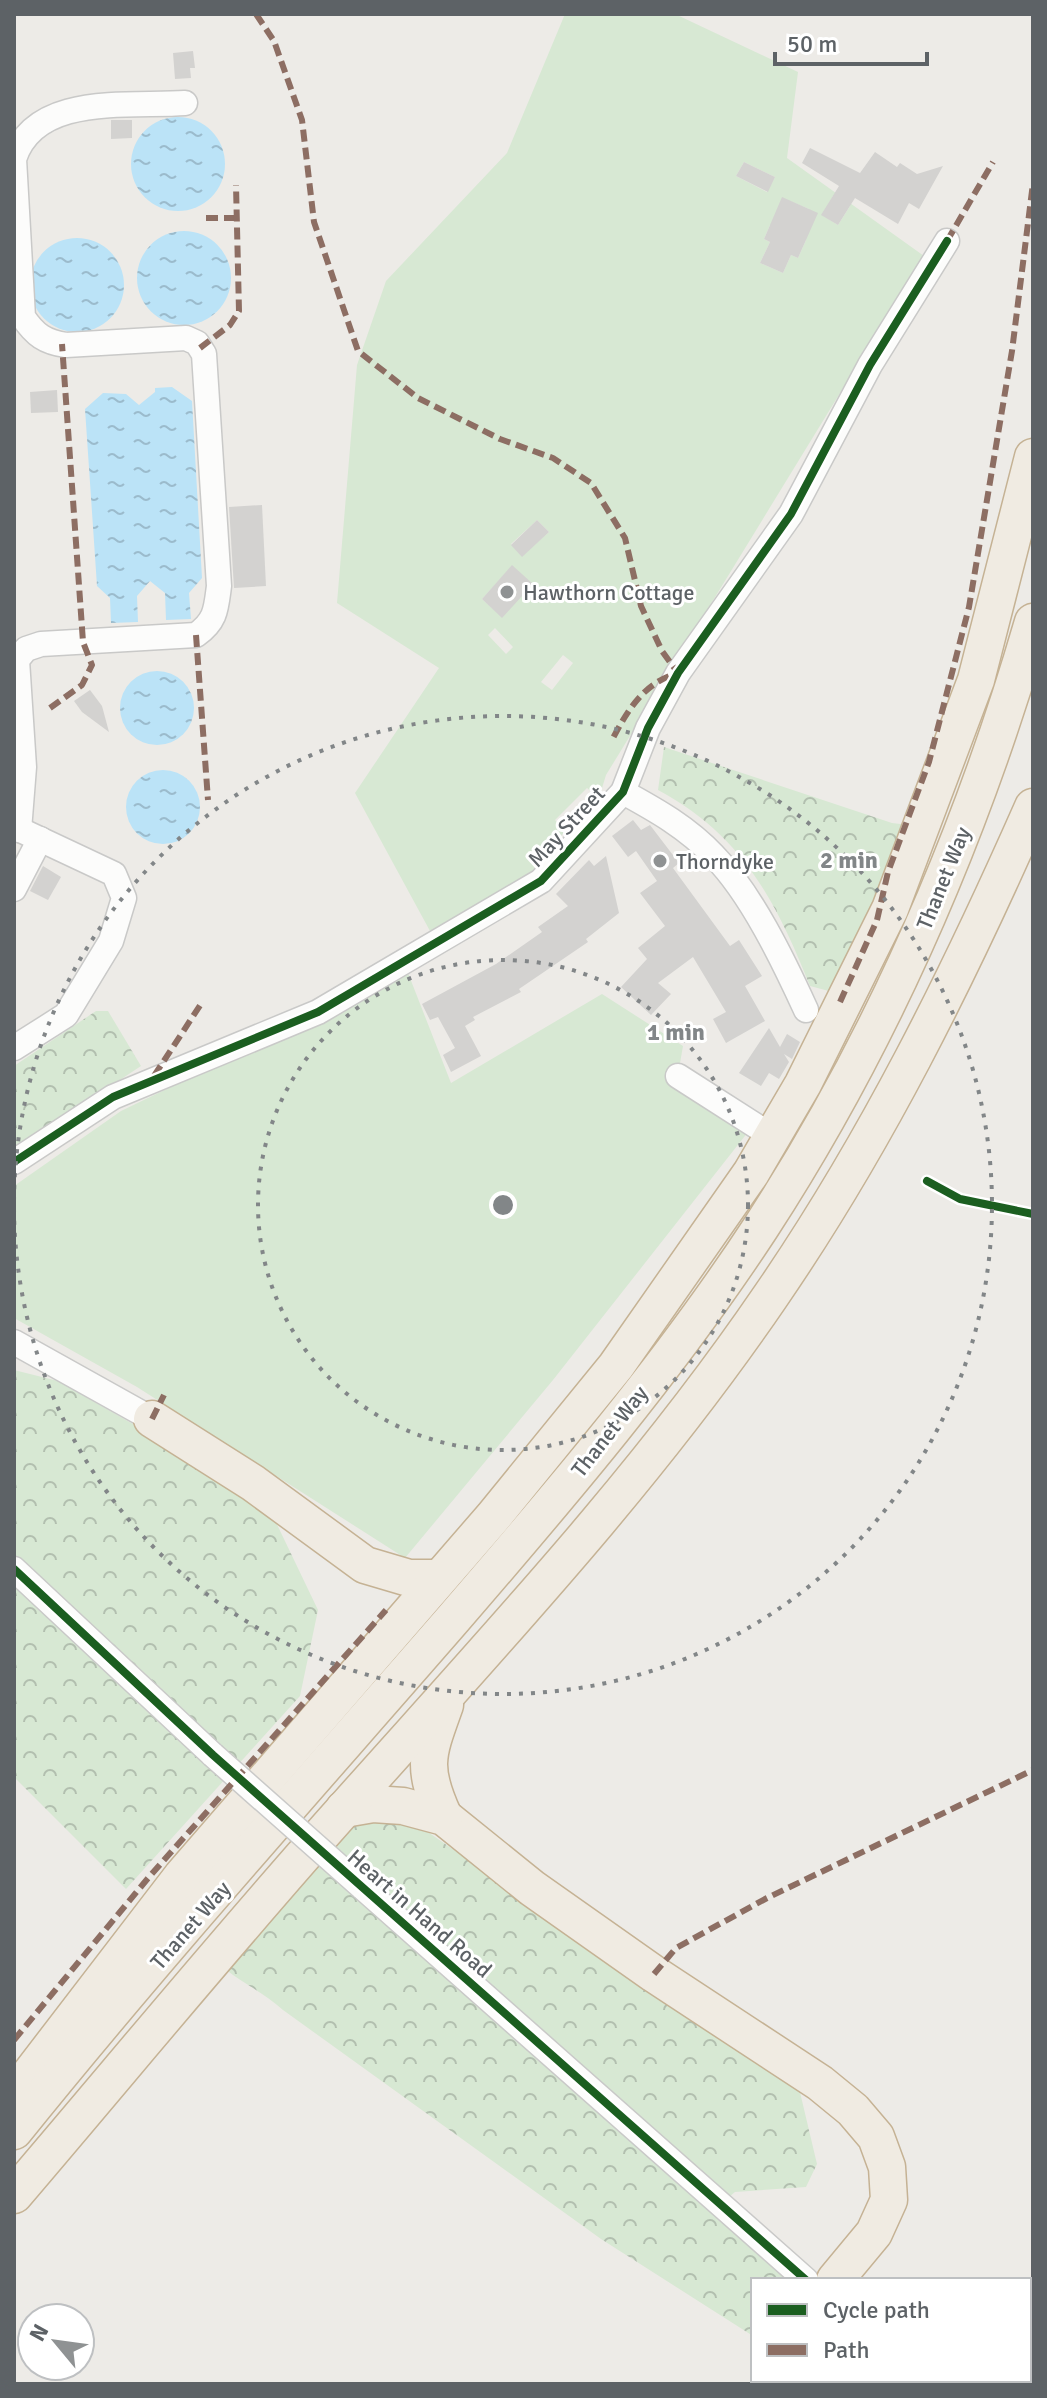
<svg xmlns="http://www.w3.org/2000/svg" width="1047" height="2398" font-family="Signika,sans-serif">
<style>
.green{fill:#d7e8d3;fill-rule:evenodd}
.forest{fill:url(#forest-crowns)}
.water{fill:url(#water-ripples)}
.building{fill:#d3d2d0}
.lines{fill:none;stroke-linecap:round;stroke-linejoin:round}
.minor-casing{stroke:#c9c9c8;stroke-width:27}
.highway-casing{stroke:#c5b294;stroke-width:39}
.minor{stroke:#fcfcfb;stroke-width:24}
.highway{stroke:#f0ebe2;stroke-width:36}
.minor-bridge-casing{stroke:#c9c9c8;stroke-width:27;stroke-linecap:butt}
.minor-bridge{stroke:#fcfcfb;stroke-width:24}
.quiet{stroke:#8d6e63;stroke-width:6;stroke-dasharray:12 6;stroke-linecap:butt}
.cycleway-casing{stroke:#fff;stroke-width:13}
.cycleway{stroke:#1b5e20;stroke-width:8}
.ring{fill:none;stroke:#828688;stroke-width:4;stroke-dasharray:4 8}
.poi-dot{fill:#8f9293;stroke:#fff;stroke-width:3}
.labels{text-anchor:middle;stroke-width:6;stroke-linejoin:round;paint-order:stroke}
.poi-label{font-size:22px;fill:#5d6266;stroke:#fff;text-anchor:start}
.street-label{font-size:22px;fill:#5d6266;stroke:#fff}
.centre{fill:#828688;stroke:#fff;stroke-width:4}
.ring-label{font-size:24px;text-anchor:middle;font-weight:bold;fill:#828688;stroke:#fff;stroke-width:6;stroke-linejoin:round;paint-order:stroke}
</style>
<defs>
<pattern id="forest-crowns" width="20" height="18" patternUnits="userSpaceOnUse" patternTransform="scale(2)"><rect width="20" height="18" fill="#d7e8d3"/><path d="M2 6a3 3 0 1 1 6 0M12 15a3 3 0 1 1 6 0" fill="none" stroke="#b2bfaf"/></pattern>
<pattern id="water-ripples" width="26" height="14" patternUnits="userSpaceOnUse" patternTransform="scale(2)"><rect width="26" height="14" fill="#bbe3f7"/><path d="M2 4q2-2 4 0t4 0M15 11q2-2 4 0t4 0" fill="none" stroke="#9bbbcc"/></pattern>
</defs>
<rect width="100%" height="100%" fill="#edebe7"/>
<g class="green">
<path d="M 565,14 L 675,14 L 798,72 L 787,158 L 924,256 L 606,775 L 599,798 L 587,788 L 555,820 L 565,831 L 528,876 L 430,931 L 355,793 L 439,668 L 337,603 L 357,365 L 386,281 L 507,153 ZM 744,162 L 775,177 L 767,192 L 736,176 ZM 833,196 L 850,206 L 838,225 L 822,215 ZM 790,201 L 809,209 L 797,236 L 806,240 L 798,258 L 791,255 L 783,273 L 760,263 L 770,242 L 764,239 L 770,225 L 778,228 ZM 537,520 L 549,532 L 522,556 L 511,544 ZM 512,566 L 502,617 L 482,599 ZM 495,628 L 513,647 L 506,654 L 488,635 ZM 563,655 L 573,663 L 552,690 L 541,682 Z"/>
<path d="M 408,973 L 451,1083 L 602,994 L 683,1046 L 676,1086 L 748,1132 L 553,1380 L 405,1558 L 137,1387 L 14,1318 L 14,1186 L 121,1111 Z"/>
</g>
<g class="forest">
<path d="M 664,747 L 892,823 L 909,825 L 840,994 L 810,986 C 776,901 742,835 658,790 Z"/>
<path d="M 96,1011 L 108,1011 L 141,1066 L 14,1150 L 14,1066 Z"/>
<path d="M 14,1370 L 58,1381 L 145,1431 L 272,1514 L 318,1610 L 300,1696 L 126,1889 L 14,1777 Z"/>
<path d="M 365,1812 L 409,1819 L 799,2088 L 817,2164 L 806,2187 L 735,2192 L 712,2211 L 790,2280 L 753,2280 L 753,2336 L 601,2239 L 283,2010 C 264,1993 244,1984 225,1969 Z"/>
<path d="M 822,2380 L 890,2380 L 893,2384 L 829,2384 Z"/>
</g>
<g class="water">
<circle cx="178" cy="164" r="47"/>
<circle cx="184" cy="278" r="47"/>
<circle cx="77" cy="285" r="47"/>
<path d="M 172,387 L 192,401 L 202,578 L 189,593 L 191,619 L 166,620 L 165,593 L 150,581 L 137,596 L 138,622 L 111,623 L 110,598 L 97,586 L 85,409 L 103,393 L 126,394 L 139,405 L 155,392 L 155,388 Z"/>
<circle cx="157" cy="708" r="37"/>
<circle cx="163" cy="807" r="37"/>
</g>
<g class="building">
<path d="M 193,51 L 195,68 L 190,68 L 191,78 L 175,79 L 173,53 Z"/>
<path d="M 111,120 L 132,120 L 132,138 L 111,139 Z"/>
<path d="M 810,148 L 860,173 L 875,152 L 897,167 L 900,163 L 917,174 L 943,166 L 919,209 L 909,203 L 898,224 L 855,198 L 838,225 L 821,215 L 839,186 L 802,163 Z"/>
<path d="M 744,162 L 775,177 L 768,192 L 736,176 Z"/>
<path d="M 782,197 L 818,213 L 798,258 L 791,255 L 783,273 L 760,263 L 770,242 L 764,239 Z"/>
<path d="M 57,390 L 58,412 L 31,413 L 30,392 Z"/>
<path d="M 262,505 L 266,586 L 234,588 L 229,507 Z"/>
<path d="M 537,520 L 549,532 L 522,557 L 511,545 Z"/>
<path d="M 512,565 L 533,584 L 502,618 L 482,599 Z"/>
<path d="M 90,690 L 102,706 L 109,732 L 82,712 L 74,701 Z"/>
<path d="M 633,820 L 641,830 L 650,825 L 679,863 L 673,868 L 730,946 L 739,940 L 762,976 L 745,986 L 765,1021 L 726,1043 L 713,1019 L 726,1012 L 693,957 L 658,983 L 671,994 L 651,1015 L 621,987 L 647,959 L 638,948 L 665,926 L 640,893 L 657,881 L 636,851 L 628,857 L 612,836 Z"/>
<path d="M 606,856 L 619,913 L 586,939 L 588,942 L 519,989 L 521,992 L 473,1017 L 475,1020 L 465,1026 L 481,1056 L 451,1072 L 443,1055 L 455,1048 L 438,1017 L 430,1020 L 422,1004 L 496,964 L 542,932 L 538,927 L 568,906 L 556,894 L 589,860 L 594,866 Z"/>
<path d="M 43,866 L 61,877 L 48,900 L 30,891 Z"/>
<path d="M 769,1028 L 780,1047 L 787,1034 L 800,1042 L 792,1059 L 784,1054 L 789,1062 L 779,1079 L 769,1073 L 761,1086 L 739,1073 Z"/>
</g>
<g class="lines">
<g class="minor-casing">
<g id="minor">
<path d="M 623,792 C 656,810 688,828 714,856 C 751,893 784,962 806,1010"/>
<path d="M 14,827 L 114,874 L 124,898 L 111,941 L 66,1015 L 14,1048"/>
<path d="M 19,830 L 24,767 L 17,660 L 26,649 L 41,644 L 196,635 C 216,621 216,609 219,586 L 204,354 L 197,343 L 186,338 L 66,345 C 45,342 35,335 23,317 L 14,159 C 35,93 128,107 185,103"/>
<path d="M 14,889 L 40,839"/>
<path d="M 678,1076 L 772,1136"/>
<path d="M 14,1162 L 113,1097 L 318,1012 L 541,881 L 623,792 L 648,728 L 678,673 L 791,514 L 870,365 L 947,241"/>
<path d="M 14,1342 L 152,1419"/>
<path d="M 14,1569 L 213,1755"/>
<path d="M 362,1887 L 806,2280"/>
<path d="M 910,2380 L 915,2384"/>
</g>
</g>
<g class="highway-casing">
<g id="highway">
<path d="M 152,1419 L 253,1483 L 365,1565 L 409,1578 L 439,1578"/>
<path d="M 344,1809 L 373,1804 L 403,1806 L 444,1817 L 532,1888 L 654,1974 L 820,2083 L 853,2110 L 876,2137 L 887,2167 L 889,2200 L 874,2233 L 835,2280"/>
<path d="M 444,1817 C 421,1767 427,1755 445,1705"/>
<path d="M 14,2095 L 182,1876 L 493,1517 L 616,1366 L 751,1173 L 803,1084 L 890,909 L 976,680 L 1033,457"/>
<path d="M 14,2131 C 155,1956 306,1788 453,1619 C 561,1494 670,1366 761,1227 C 882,1041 971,835 1033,622"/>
<path d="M 14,2195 C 125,2065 234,1932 348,1805 C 494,1641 646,1479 770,1297 C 876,1143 958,977 1033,807"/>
</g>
</g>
<use href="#minor" class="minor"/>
<use href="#highway" class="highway"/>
<g class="minor-bridge-casing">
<path id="minor-bridge" d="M 213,1755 L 362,1887"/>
</g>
<use href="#minor-bridge" class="minor-bridge"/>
<g class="quiet">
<path d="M 256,14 L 274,41 L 302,120 L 314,222 L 358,351 L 418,398 L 500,439 L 553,458 L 591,483 L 625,538 L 641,606 L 662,651 L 678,673 C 643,683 627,711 611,742"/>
<path d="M 206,218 L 238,218"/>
<path d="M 947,241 L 993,162"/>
<path d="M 200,348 L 230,325 L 239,311 L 236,185"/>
<path d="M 196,635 L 208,800"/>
<path d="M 50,708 L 82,685 L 92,665 L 83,642 L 62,344"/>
<path d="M 840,1002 L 877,920 L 888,872 L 929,762 L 969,607 L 1012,351 L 1033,183"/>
<path d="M 154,1076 L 201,1004"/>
<path d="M 152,1419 L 164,1395"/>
<path d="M 654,1974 L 676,1948 L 767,1898 L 1033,1770"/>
<path d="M 14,2040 L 149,1877 L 386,1610"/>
</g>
<g class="cycleway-casing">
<g id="cycleway">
<path d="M 14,1162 L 113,1097 L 318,1012 L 541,881 L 623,792 L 648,728 L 678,673 L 791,514 L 870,365 L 947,241"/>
<path d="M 927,1181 L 960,1199 L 1033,1214"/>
<path d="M 14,1569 L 213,1755 L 806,2280"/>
</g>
</g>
<use href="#cycleway" class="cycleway"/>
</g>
<g class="ring">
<circle cx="503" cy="1205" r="245"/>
<path d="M14 1201A489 489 0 1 1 14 1209"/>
</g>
<g class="poi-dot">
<circle cx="507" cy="592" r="8"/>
<circle cx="660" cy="861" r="8"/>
</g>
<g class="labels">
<g class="poi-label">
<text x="523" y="600">Hawthorn Cottage</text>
<text x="676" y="869">Thorndyke</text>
</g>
<g class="street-label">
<text transform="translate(566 826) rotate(-47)" y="8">May Street</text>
<text transform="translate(943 878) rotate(-68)" y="8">Thanet Way</text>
<text transform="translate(609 1431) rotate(-52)" y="8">Thanet Way</text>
<text transform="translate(420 1913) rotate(41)" y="8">Heart in Hand Road</text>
<text transform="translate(190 1925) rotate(-49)" y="8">Thanet Way</text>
</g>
</g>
<circle cx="503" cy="1205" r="12" class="centre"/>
<g class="ring-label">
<text x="849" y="868">2 min</text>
<text x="676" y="1040">1 min</text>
</g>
<rect width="1047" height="2398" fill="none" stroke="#5d6266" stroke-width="32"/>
<rect x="751" y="2278" width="280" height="104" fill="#ffffff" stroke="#bec0c2" stroke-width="2"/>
<rect x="767" y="2304" width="40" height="12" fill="#1b5e20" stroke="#bec0c2" stroke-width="2"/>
<text x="823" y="2318" font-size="24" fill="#5d6266">Cycle path</text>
<rect x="767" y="2344" width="40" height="12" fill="#8d6e63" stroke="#bec0c2" stroke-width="2"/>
<text x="823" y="2358" font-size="24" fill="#5d6266">Path</text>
<g transform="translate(56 2342) rotate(299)"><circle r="38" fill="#ffffff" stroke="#bec0c2" stroke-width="2"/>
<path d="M0-6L14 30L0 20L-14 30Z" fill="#8f9293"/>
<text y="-12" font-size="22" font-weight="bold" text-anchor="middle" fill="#5d6266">N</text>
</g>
<path d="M775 52v12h152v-12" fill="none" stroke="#5d6266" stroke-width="4"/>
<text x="787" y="52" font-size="24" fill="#5d6266" stroke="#ffffff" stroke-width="6" paint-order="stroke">50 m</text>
</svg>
